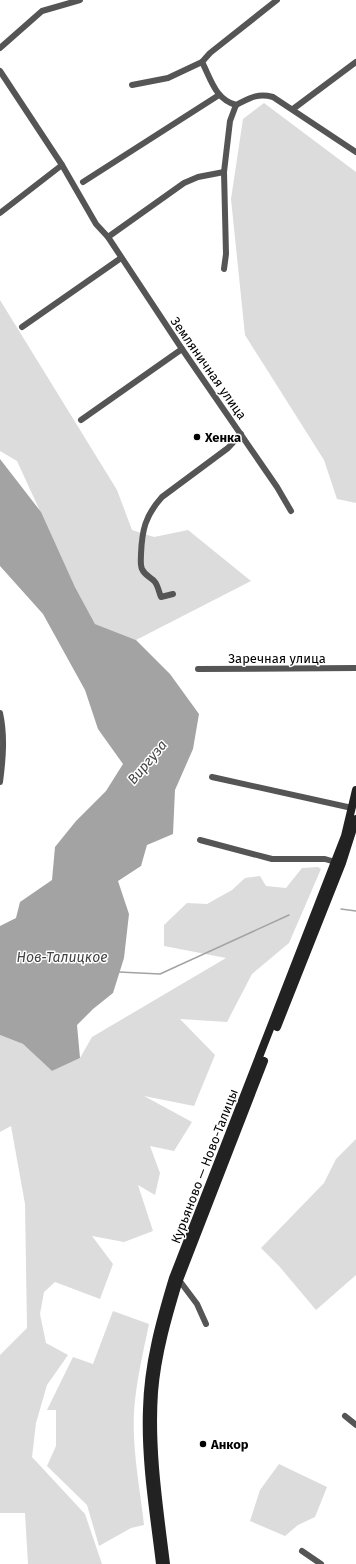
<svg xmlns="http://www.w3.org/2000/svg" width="356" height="1564" font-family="'Fira Sans',sans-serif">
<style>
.green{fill:#dcdcdc}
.water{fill:#a3a3a3}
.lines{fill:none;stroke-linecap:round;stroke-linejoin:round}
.stream{stroke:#a3a3a3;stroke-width:1.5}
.street{stroke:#555;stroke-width:6}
.secondary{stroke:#222;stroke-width:8}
.poi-dot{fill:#000;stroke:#fff;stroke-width:1.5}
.labels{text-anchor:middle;stroke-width:3;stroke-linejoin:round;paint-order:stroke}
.street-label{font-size:13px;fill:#000;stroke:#fff}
.poi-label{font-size:13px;font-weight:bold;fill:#000;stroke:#fff;text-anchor:start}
.water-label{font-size:14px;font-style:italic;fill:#444;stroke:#fff}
</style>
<rect width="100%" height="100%" fill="#fff"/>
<g class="green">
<path d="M 264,103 L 356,172 L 356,503 L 337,499 L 324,460 L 245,335 L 231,199 L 243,119 Z"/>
<path d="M 0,300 L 117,490 L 132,530 L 154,537 L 188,530 L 251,581 L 136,640 L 95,624 L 75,587 L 17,461 L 0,451 Z"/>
<path d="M 318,867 L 321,869 L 289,943 L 252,974 L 227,1022 L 180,1019 L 215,1055 L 194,1106 L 144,1096 L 192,1122 L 174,1151 L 150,1146 L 160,1173 L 155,1195 L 138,1185 L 153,1231 L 124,1242 L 92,1236 L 113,1264 L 100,1299 L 55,1282 L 44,1292 L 40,1314 L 46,1343 L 68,1355 L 47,1385 L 36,1423 L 32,1457 L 85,1514 L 102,1564 L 28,1564 L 25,1513 L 0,1513 L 0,1355 L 27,1328 L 25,1204 L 11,1126 L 0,1132 L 0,1035 L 23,1044 L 52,1071 L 80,1058 L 92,1037 L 226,958 L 164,946 L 164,925 L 187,903 L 207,904 L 232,890 L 245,878 L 260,876 L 266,886 L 286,888 L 302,868 Z"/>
<path d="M 356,1139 L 356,1275 L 316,1310 L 279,1266 L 261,1248 L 324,1183 L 336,1159 Z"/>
<path d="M 113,1311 L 149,1324 C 143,1353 136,1382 134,1412 C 132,1450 140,1488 144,1525 L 131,1528 L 99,1546 L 87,1505 L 47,1466 L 56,1446 L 56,1410 L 47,1410 L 73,1357 L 93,1364 Z"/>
<path d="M 279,1464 L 327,1487 L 315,1517 L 298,1525 L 285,1536 L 250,1521 L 260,1490 Z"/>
</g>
<path class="water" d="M 0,459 L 41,512 L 75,587 L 95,624 L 136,640 L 170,674 L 199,714 L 193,749 L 175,790 L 173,834 L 147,845 L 141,866 L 118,881 L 129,914 L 124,958 L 113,993 L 93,1009 L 77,1025 L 80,1058 L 52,1071 L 23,1044 L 0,1035 L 0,926 L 16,918 L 20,902 L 52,880 L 55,847 L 76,821 L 106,791 L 123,764 L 98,729 L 85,690 L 43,614 L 0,566 Z"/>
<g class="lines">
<g class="stream">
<path d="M 341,909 L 356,911"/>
<path d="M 119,972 L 160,974 L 289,915"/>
</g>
<g class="street">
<path d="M 0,48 L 42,11 L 80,0"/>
<path d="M 0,71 L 62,165 L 96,224 L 108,237 L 182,349 L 277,487 L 291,511"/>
<path d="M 132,85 L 168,78 L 202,62"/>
<path d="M 236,105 C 215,99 211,79 202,62 L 210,53 L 277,0"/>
<path d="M 236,105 C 250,98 257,93 273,97 L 356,152"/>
<path d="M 293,109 L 356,62"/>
<path d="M 83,182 L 219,95"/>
<path d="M 0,213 L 62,165"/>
<path d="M 108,237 L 184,183 L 198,177 L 224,172"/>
<path d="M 224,269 L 226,254 L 224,172 L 230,121 L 236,105"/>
<path d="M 22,327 L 121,258"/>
<path d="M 81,420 L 182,349"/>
<path d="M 173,594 L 161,597 C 159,592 158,586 155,582 C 151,577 145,576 142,569 C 140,565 141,559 141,554 C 142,530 145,516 162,497 L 228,448 L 241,434"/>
<path d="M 198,669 L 356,668"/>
<path d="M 0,713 C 5,736 3,759 0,782"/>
<path d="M 212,777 L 352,808"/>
<path d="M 200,840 L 272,859 L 325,859 L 335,862"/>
<path d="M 179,1280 L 197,1304 L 206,1324"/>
<path d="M 345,1416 L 356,1425"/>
<path d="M 302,1551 L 321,1564"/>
</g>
<g class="secondary">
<path d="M 277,1027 L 342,863 L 356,819"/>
<path d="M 160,1564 C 154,1513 145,1461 147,1409 C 148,1364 160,1321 173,1278 L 345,836 L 356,790"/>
<path d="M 166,1564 C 159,1507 150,1449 154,1392 C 157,1354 168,1316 179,1280 L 264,1061"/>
</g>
</g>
<g class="poi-dot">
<circle cx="197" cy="437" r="4"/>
<circle cx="203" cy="1444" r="4"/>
</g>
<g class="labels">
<g class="street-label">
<text transform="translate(209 368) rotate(55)" y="5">Земляничная улица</text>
<text x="277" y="663">Заречная улица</text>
<text transform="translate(204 1166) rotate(-69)" y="5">Курьяново — Ново-Талицы</text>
</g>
<g class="poi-label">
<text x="205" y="442">Хенка</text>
<text x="211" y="1449">Анкор</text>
</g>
<g class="water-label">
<text transform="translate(147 762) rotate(-50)" y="5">Виргуза</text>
<text x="62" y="962">Нов-Талицкое</text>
</g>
</g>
</svg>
